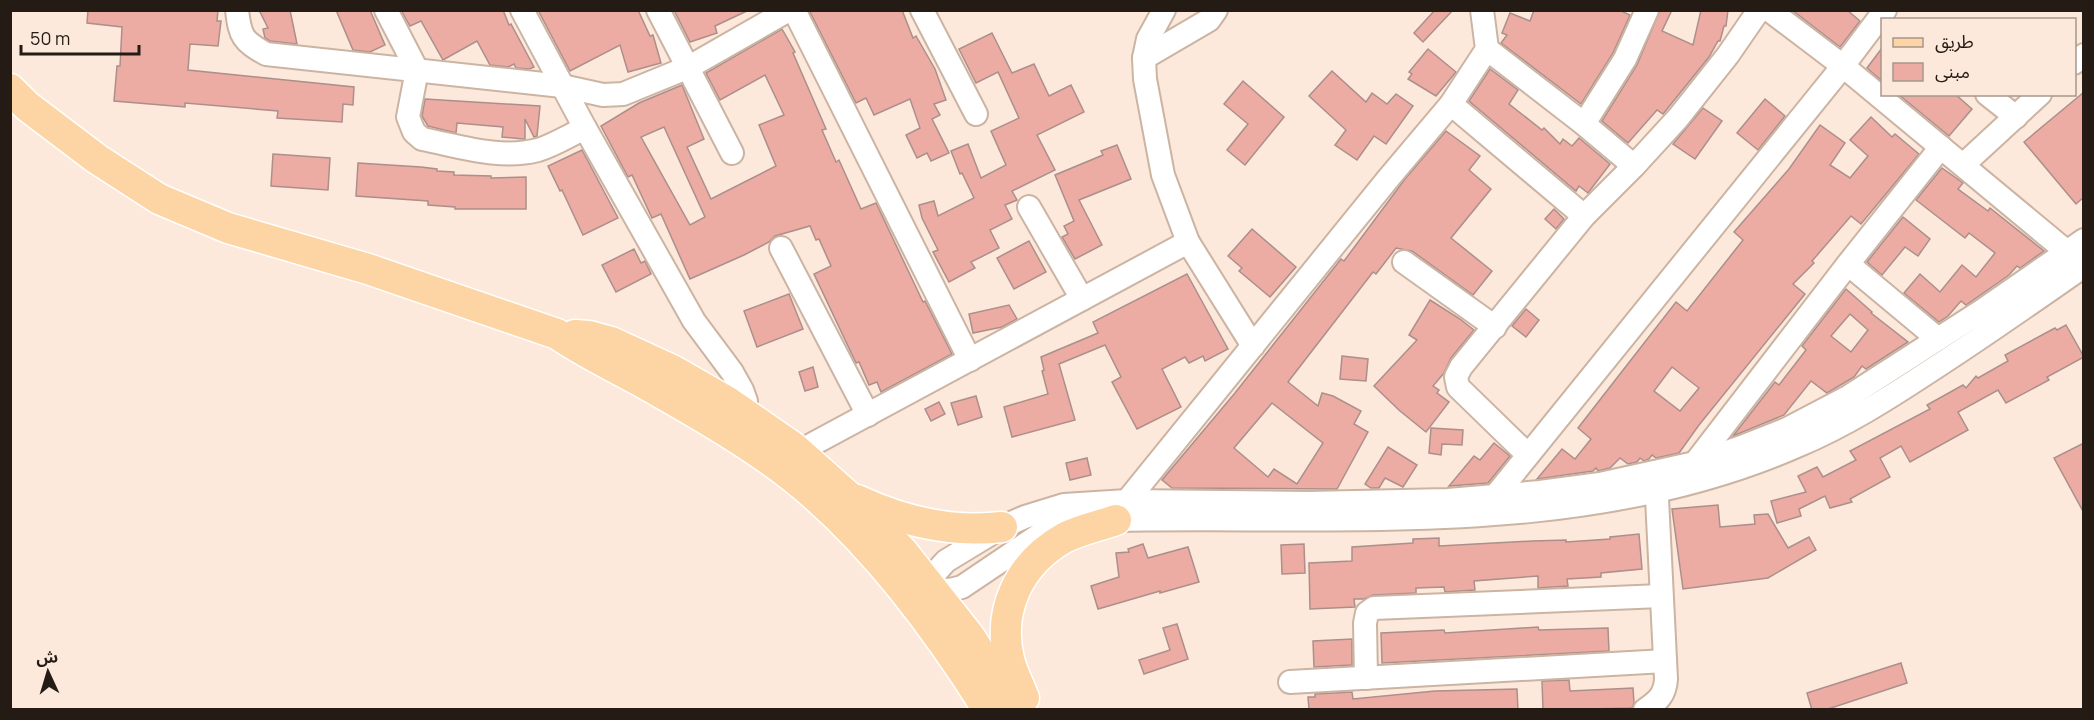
<svg xmlns="http://www.w3.org/2000/svg" width="2094" height="720" font-family="Manrope,'Noto Sans Arabic',sans-serif">
<style>
.building{fill:#ecaba3;stroke:#ac8f8b;stroke-width:1.5;fill-rule:evenodd}
.lines{fill:none;stroke-linecap:round;stroke-linejoin:round}
.minor-casing{stroke:#ccb4a3;stroke-width:26}
.major-casing{stroke:#fff;stroke-width:33}
.minor{stroke:#fff;stroke-width:22}
.major{stroke:#fdd4a3;stroke-width:30}
</style>
<rect width="100%" height="100%" fill="#fde9db"/>
<g class="building">
<path d="M 88,10 L 218,10 L 217,21 L 221,21 L 218,46 L 190,44 L 188,70 L 354,87 L 353,105 L 343,104 L 342,122 L 277,118 L 278,111 L 185,103 L 185,107 L 114,101 L 117,66 L 120,66 L 122,27 L 87,23 Z"/>
<path d="M 259,10 L 290,10 L 297,44 L 270,41 L 265,38 L 263,29 L 268,28 Z"/>
<path d="M 336,10 L 370,10 L 385,45 L 370,52 L 353,50 Z"/>
<path d="M 401,10 L 503,10 L 509,25 L 511,24 L 534,67 L 529,69 L 516,68 L 514,64 L 508,67 L 490,65 L 477,41 L 443,60 L 421,21 L 410,26 Z"/>
<path d="M 538,10 L 638,10 L 650,36 L 653,35 L 661,63 L 628,72 L 620,45 L 570,71 Z"/>
<path d="M 674,10 L 749,10 L 715,26 L 717,33 L 690,42 Z"/>
<path d="M 814,10 L 902,10 L 913,38 L 916,36 L 935,69 L 946,100 L 934,104 L 940,115 L 932,119 L 949,153 L 931,161 L 927,153 L 917,158 L 906,135 L 920,128 L 910,99 L 874,115 L 866,98 L 856,103 L 810,12 Z"/>
<path d="M 1435,10 L 1453,10 L 1423,42 L 1414,33 Z"/>
<path d="M 1534,10 L 1619,10 L 1630,15 L 1613,53 L 1581,104 L 1501,43 L 1507,35 L 1502,33 L 1510,13 L 1530,21 Z"/>
<path d="M 1660,10 L 1672,10 L 1662,31 L 1693,45 L 1701,10 L 1728,10 L 1726,26 L 1724,26 L 1720,41 L 1718,41 L 1709,57 L 1663,114 L 1657,110 L 1628,143 L 1602,121 L 1637,65 Z"/>
<path d="M 1792,10 L 1847,10 L 1860,21 L 1840,47 Z"/>
<path d="M 782,29 L 795,52 L 793,53 L 826,129 L 822,130 L 836,162 L 839,160 L 861,209 L 876,203 L 923,302 L 925,301 L 952,354 L 881,392 L 877,382 L 869,385 L 859,362 L 856,363 L 814,274 L 831,266 L 819,239 L 816,240 L 810,226 L 775,236 L 769,242 L 744,255 L 690,279 L 661,214 L 652,218 L 632,175 L 628,177 L 601,126 L 639,103 L 682,85 L 704,139 L 687,147 L 711,199 L 776,166 L 759,125 L 784,115 L 765,75 L 720,100 L 706,73 ZM 664,127 L 705,217 L 690,225 L 641,137 Z"/>
<path d="M 992,33 L 1012,73 L 1034,64 L 1049,96 L 1071,85 L 1084,112 L 1037,135 L 1055,170 L 1012,191 L 1017,200 L 1005,205 L 1012,219 L 990,230 L 999,248 L 971,262 L 975,268 L 949,282 L 933,252 L 938,250 L 922,218 L 919,205 L 934,201 L 938,216 L 974,198 L 962,173 L 960,174 L 951,151 L 968,144 L 981,178 L 1006,165 L 991,131 L 1019,118 L 998,72 L 976,83 L 959,49 Z"/>
<path d="M 1882,48 L 1882,81 L 1867,68 Z"/>
<path d="M 1428,49 L 1456,72 L 1436,96 L 1408,79 L 1412,74 L 1409,72 Z"/>
<path d="M 1490,69 L 1518,90 L 1509,104 L 1542,130 L 1544,128 L 1560,144 L 1563,139 L 1572,146 L 1579,138 L 1610,164 L 1588,193 L 1579,186 L 1576,191 L 1469,101 Z"/>
<path d="M 1332,71 L 1366,102 L 1372,93 L 1387,104 L 1396,94 L 1413,106 L 1386,144 L 1374,136 L 1357,160 L 1335,145 L 1346,130 L 1309,96 Z"/>
<path d="M 1243,81 L 1284,117 L 1245,165 L 1227,150 L 1248,124 L 1224,104 Z"/>
<path d="M 2084,92 L 2084,197 L 2076,204 L 2024,142 Z"/>
<path d="M 1898,94 L 1955,94 L 1972,109 L 1949,136 Z"/>
<path d="M 425,99 L 540,106 L 537,136 L 534,137 L 525,119 L 525,139 L 523,139 L 502,137 L 503,127 L 457,123 L 456,133 L 428,126 L 422,116 Z"/>
<path d="M 1765,99 L 1785,116 L 1758,150 L 1737,133 Z"/>
<path d="M 1703,108 L 1722,121 L 1695,159 L 1673,144 Z"/>
<path d="M 1871,117 L 1892,137 L 1895,134 L 1919,154 L 1861,224 L 1851,216 L 1812,261 L 1814,263 L 1793,284 L 1805,294 L 1699,425 L 1679,453 L 1656,458 L 1652,455 L 1649,459 L 1644,461 L 1640,458 L 1637,462 L 1628,464 L 1620,458 L 1610,468 L 1598,471 L 1596,468 L 1593,471 L 1537,479 L 1562,449 L 1575,459 L 1591,439 L 1578,428 L 1676,302 L 1687,311 L 1743,240 L 1734,232 L 1789,169 L 1820,125 L 1845,143 L 1830,165 L 1850,178 L 1868,156 L 1850,140 ZM 1672,367 L 1699,388 L 1680,411 L 1654,391 Z"/>
<path d="M 1446,131 L 1480,156 L 1469,170 L 1491,189 L 1451,238 L 1492,271 L 1473,295 L 1412,251 L 1396,248 L 1376,274 L 1373,272 L 1288,382 L 1318,406 L 1322,393 L 1333,396 L 1361,411 L 1354,424 L 1368,432 L 1337,489 L 1172,488 L 1162,480 L 1235,393 L 1341,259 L 1344,261 L 1405,179 ZM 1272,403 L 1323,443 L 1297,484 L 1274,469 L 1268,477 L 1234,448 Z"/>
<path d="M 1117,145 L 1131,179 L 1079,200 L 1102,245 L 1075,259 L 1062,237 L 1068,234 L 1064,226 L 1074,221 L 1055,175 L 1103,155 L 1101,151 Z"/>
<path d="M 582,150 L 618,218 L 583,235 L 562,190 L 560,191 L 548,166 Z"/>
<path d="M 273,154 L 330,158 L 328,190 L 271,186 Z"/>
<path d="M 358,163 L 421,167 L 437,169 L 437,171 L 454,172 L 454,175 L 491,176 L 491,178 L 526,177 L 526,209 L 455,209 L 455,207 L 428,205 L 428,201 L 356,196 Z"/>
<path d="M 1942,168 L 1963,183 L 1958,189 L 1988,211 L 1990,208 L 2044,251 L 2020,268 L 2017,266 L 2009,275 L 1966,305 L 1961,301 L 1948,316 L 1939,322 L 1904,293 L 1920,274 L 1940,292 L 1962,265 L 1976,277 L 1995,253 L 1969,233 L 1965,238 L 1916,200 Z"/>
<path d="M 1554,209 L 1564,219 L 1556,229 L 1545,219 Z"/>
<path d="M 1903,217 L 1930,239 L 1918,256 L 1905,247 L 1882,275 L 1867,262 Z"/>
<path d="M 1252,229 L 1296,267 L 1270,297 L 1239,271 L 1242,268 L 1228,256 Z"/>
<path d="M 1029,241 L 1046,272 L 1014,289 L 997,258 Z"/>
<path d="M 634,249 L 641,263 L 645,261 L 651,274 L 616,292 L 602,265 Z"/>
<path d="M 1187,274 L 1228,349 L 1205,361 L 1203,356 L 1189,363 L 1185,357 L 1162,369 L 1181,407 L 1137,429 L 1112,382 L 1121,377 L 1105,345 L 1059,364 L 1075,420 L 1012,437 L 1004,407 L 1048,394 L 1042,371 L 1044,370 L 1041,357 L 1098,333 L 1093,322 Z"/>
<path d="M 1846,289 L 1872,312 L 1871,313 L 1908,342 L 1866,369 L 1862,366 L 1854,377 L 1827,393 L 1811,381 L 1784,415 L 1733,436 L 1775,382 L 1779,385 L 1806,350 L 1802,346 ZM 1850,314 L 1868,330 L 1851,352 L 1831,336 Z"/>
<path d="M 789,294 L 803,329 L 757,347 L 744,311 Z"/>
<path d="M 1430,300 L 1460,319 L 1474,330 L 1451,358 L 1444,373 L 1433,386 L 1439,390 L 1437,393 L 1449,402 L 1426,432 L 1400,411 L 1374,386 L 1417,340 L 1409,335 Z"/>
<path d="M 1009,305 L 1017,319 L 1002,327 L 973,333 L 969,314 Z"/>
<path d="M 1526,309 L 1539,320 L 1526,337 L 1512,326 Z"/>
<path d="M 2066,325 L 2084,357 L 2047,377 L 2049,380 L 2006,403 L 1998,390 L 1958,412 L 1968,430 L 1910,462 L 1901,446 L 1880,458 L 1890,477 L 1850,499 L 1852,502 L 1830,508 L 1825,496 L 1799,509 L 1801,516 L 1777,523 L 1771,501 L 1806,492 L 1798,476 L 1817,467 L 1823,477 L 1856,460 L 1850,451 L 1930,409 L 1927,405 L 1963,385 L 1966,388 L 1976,376 L 1978,378 L 2008,361 L 2005,355 L 2055,328 L 2057,330 Z"/>
<path d="M 1342,356 L 1368,359 L 1366,381 L 1340,379 Z"/>
<path d="M 813,367 L 818,387 L 805,391 L 799,372 Z"/>
<path d="M 976,396 L 982,417 L 958,425 L 951,403 Z"/>
<path d="M 939,402 L 945,414 L 931,421 L 925,409 Z"/>
<path d="M 1431,428 L 1463,430 L 1462,445 L 1442,444 L 1441,455 L 1429,453 Z"/>
<path d="M 1494,443 L 1510,456 L 1488,483 L 1449,486 L 1474,456 L 1480,460 Z"/>
<path d="M 2084,443 L 2084,513 L 2054,458 Z"/>
<path d="M 1388,447 L 1417,465 L 1403,487 L 1385,478 L 1379,488 L 1371,488 L 1365,484 Z"/>
<path d="M 1087,458 L 1091,475 L 1070,480 L 1066,463 Z"/>
<path d="M 1718,505 L 1720,527 L 1755,524 L 1754,515 L 1768,514 L 1788,548 L 1809,537 L 1816,550 L 1768,578 L 1683,589 L 1672,509 Z"/>
<path d="M 1639,534 L 1642,569 L 1601,573 L 1601,577 L 1567,579 L 1568,586 L 1538,588 L 1538,576 L 1474,581 L 1475,590 L 1445,592 L 1444,587 L 1416,588 L 1416,593 L 1373,595 L 1364,599 L 1354,599 L 1355,607 L 1310,609 L 1309,563 L 1352,561 L 1352,547 L 1413,543 L 1413,539 L 1439,538 L 1439,546 L 1532,541 L 1566,540 L 1566,542 L 1610,539 L 1610,537 Z"/>
<path d="M 1143,544 L 1148,558 L 1188,547 L 1199,582 L 1160,593 L 1160,591 L 1098,609 L 1091,586 L 1119,577 L 1116,553 L 1129,552 L 1128,549 Z"/>
<path d="M 1304,544 L 1305,573 L 1282,574 L 1281,545 Z"/>
<path d="M 1177,624 L 1188,659 L 1144,674 L 1139,660 L 1170,650 L 1163,628 Z"/>
<path d="M 1538,627 L 1539,630 L 1608,628 L 1609,651 L 1382,663 L 1381,633 L 1444,630 L 1445,633 Z"/>
<path d="M 1352,639 L 1352,665 L 1314,667 L 1313,641 Z"/>
<path d="M 1901,663 L 1907,683 L 1825,710 L 1812,710 L 1807,693 Z"/>
<path d="M 1569,680 L 1570,691 L 1633,688 L 1634,703 L 1632,708 L 1543,710 L 1542,681 Z"/>
<path d="M 1517,689 L 1518,710 L 1309,710 L 1308,697 L 1315,697 L 1315,694 L 1352,692 L 1353,699 L 1435,691 Z"/>
</g>
<g class="lines">
<g class="minor-casing">
<g id="minor">
<path d="M 237,10 C 240,37 243,41 266,54 L 562,86 L 603,95 L 623,94 L 689,67 L 789,10"/>
<path d="M 386,10 L 417,70 L 408,117 L 414,132 L 422,139 C 459,146 500,160 538,150 C 554,145 570,135 585,128"/>
<path d="M 522,10 L 585,128 L 694,321 L 732,372 L 742,390 L 746,401 L 746,415"/>
<path d="M 658,10 L 732,153"/>
<path d="M 794,10 L 970,360"/>
<path d="M 922,10 L 976,114"/>
<path d="M 1164,10 L 1148,39 L 1144,58 L 1145,79 L 1163,175 L 1188,242 L 1253,346"/>
<path d="M 1487,49 L 1584,124 L 1625,59 L 1647,10"/>
<path d="M 1144,58 L 1209,20 L 1216,10"/>
<path d="M 2074,63 L 2084,55"/>
<path d="M 1987,94 L 2016,117"/>
<path d="M 1451,104 L 1584,216"/>
<path d="M 1584,124 L 1634,166"/>
<path d="M 1963,165 L 2040,94"/>
<path d="M 1029,207 L 1082,299"/>
<path d="M 781,248 L 868,415"/>
<path d="M 1404,262 L 1495,327"/>
<path d="M 1848,264 L 1938,339"/>
<path d="M 798,452 L 1188,242"/>
<path d="M 1528,455 L 1458,387 L 1456,377 L 1461,367 L 1584,216 L 1634,166 L 1678,118 L 1728,55 L 1759,10"/>
<path d="M 1695,463 L 1848,264 L 1941,147"/>
<path d="M 1492,504 L 1496,495 L 1843,66 L 1885,10"/>
<path d="M 1121,511 L 1127,501 L 1387,180 L 1451,104 L 1487,49 L 1482,10"/>
<path d="M 922,588 L 950,590 L 962,587 L 1045,531 L 1058,525 L 1074,521 C 1315,512 1570,545 1797,446 C 1845,426 1889,398 1933,369 C 1984,336 2034,301 2084,266 L 1843,66 L 1769,10"/>
<path d="M 930,599 L 932,580 L 935,573 L 946,561 L 1002,527 L 1025,517 L 1064,505 L 1127,501 L 1308,503 L 1448,500 L 1540,492 L 1600,484 L 1695,463 L 1739,448 L 1787,429 L 1848,397 L 1980,312 L 2084,240"/>
<path d="M 1366,678 L 1365,623 L 1367,613 L 1374,608 L 1661,596"/>
<path d="M 1290,682 L 1665,661"/>
<path d="M 1645,710 C 1658,701 1665,695 1666,679 L 1656,478"/>
</g>
</g>
<g class="major-casing">
<g id="major">
<path d="M 10,89 L 27,106 L 97,159 L 159,199 L 228,228 L 368,269 L 557,334 C 583,352 612,366 640,381 C 684,406 730,432 771,461 C 859,523 931,619 988,710"/>
<path d="M 575,335 L 589,336 L 611,342 L 674,371 L 728,402 L 793,447 L 849,497 L 903,552 L 970,637 L 999,683 L 1014,710"/>
<path d="M 857,500 C 902,521 952,533 1002,527"/>
<path d="M 1024,698 C 1019,685 1012,672 1009,659 C 997,609 1020,563 1064,538 C 1079,530 1099,526 1116,520"/>
</g>
</g>
<use href="#minor" class="minor"/>
<use href="#major" class="major"/>
</g>
<rect width="2094" height="720" fill="none" stroke="#241b15" stroke-width="24"/>
<rect x="1881" y="18" width="195" height="78" fill="#fde9db" stroke="#a6978c" stroke-width="1.5"/>
<rect x="1893" y="38" width="30" height="9" fill="#fdd4a3" stroke="#a6978c" stroke-width="1.5"/>
<text x="1935" y="48" font-size="18" fill="#241b15">طريق</text>
<rect x="1893" y="63" width="30" height="18" fill="#ecaba3" stroke="#a6978c" stroke-width="1.5"/>
<text x="1935" y="78" font-size="18" fill="#241b15">مبنى</text>
<g transform="translate(48 672) rotate(356)" stroke="#fde9db" stroke-width="4.5" paint-order="stroke">
<path d="M0-4.5L10 22L0 15L-10 22Z" fill="#241b15"/>
<text y="-9" font-size="16" font-weight="bold" text-anchor="middle" fill="#241b15">ش</text>
</g>
<path d="M21 45v9h118v-9" fill="none" stroke="#241b15" stroke-width="3"/>
<text x="30" y="45" font-size="18" fill="#241b15" stroke="#fde9db" stroke-width="4.5" paint-order="stroke">50 m</text>
</svg>
